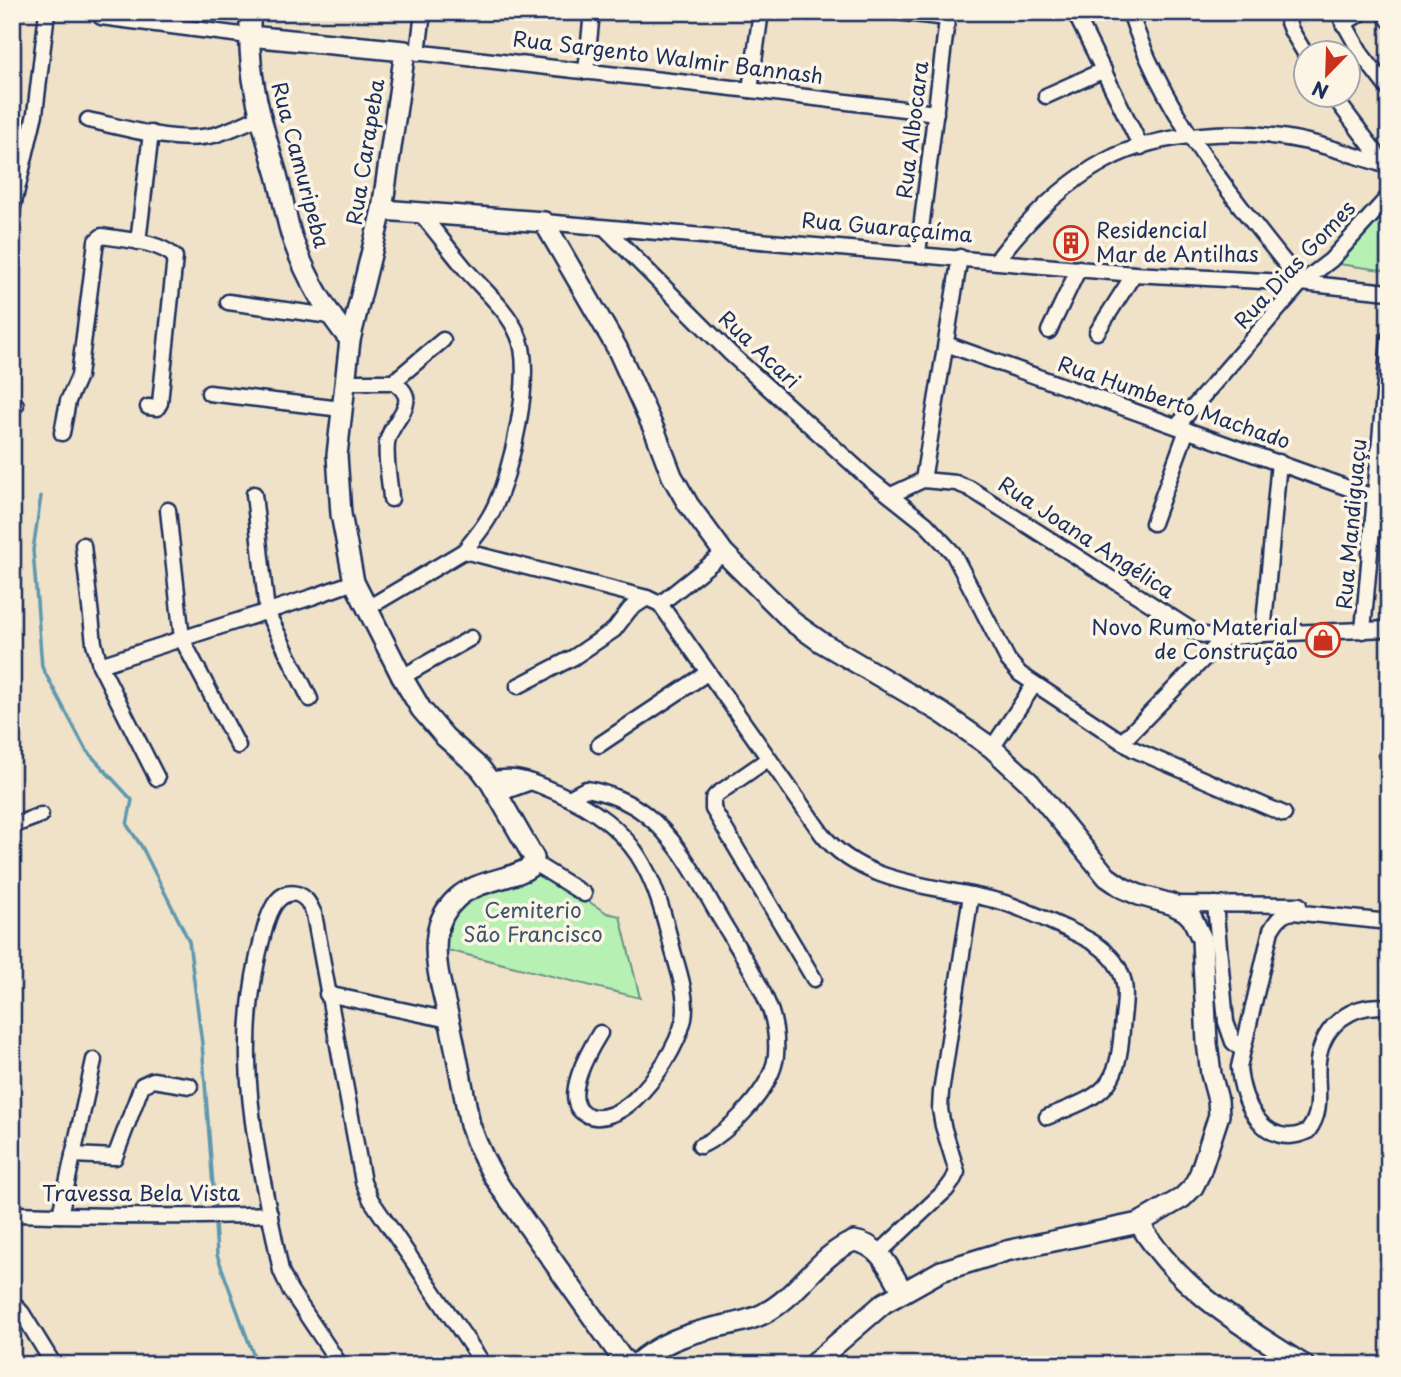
<svg xmlns="http://www.w3.org/2000/svg" width="1401" height="1377" font-family="'Playpen Sans',sans-serif">
<style>
.green{fill:#b7f0b3;stroke:#699088;stroke-width:2}
.lines{fill:none;stroke-linecap:round;stroke-linejoin:round}
.stream{stroke:#5f98ae;stroke-width:3.5}
.minor-casing{stroke:#1b2f5e;stroke-width:19}
.secondary-casing{stroke:#1b2f5e;stroke-width:24}
.minor{stroke:#fcf5e5;stroke-width:14}
.secondary{stroke:#fcf5e5;stroke-width:19}
.labels{text-anchor:middle;stroke-width:7;stroke-linejoin:round;paint-order:stroke}
.street-label{font-size:21px;fill:#1b2f5e;stroke:#fcf5e5}
.poi-label{font-size:21px;fill:#1b2f5e;stroke:#fcf5e5;text-anchor:start}
.park-label{font-size:21px;fill:#3a566f;stroke:#fcf5e5}
</style>
<rect width="100%" height="100%" fill="#efe2c9"/>
<filter id="ink" filterUnits="userSpaceOnUse"><feTurbulence type="fractalNoise" baseFrequency=".0143" numOctaves="2"/><feDisplacementMap in="SourceGraphic" scale="14" xChannelSelector="R" yChannelSelector="G"/><feConvolveMatrix kernelMatrix="1 2 1 2 8 2 1 2 1" color-interpolation-filters="sRGB"/></filter>
<g filter="url(#ink)">
<g class="green">
<path d="M 1389,208 L 1389,281 L 1387,281 L 1388,271 L 1339,264 Z"/>
<path d="M 540,871 L 607,913 L 620,916 L 640,998 L 443,949 L 447,916 L 460,899 Z"/>
</g>
<g class="lines">
<g class="stream">
<path d="M 41,496 L 33,550 L 42,667 L 86,750 L 132,800 L 127,825 L 142,847 L 189,941 L 202,1044 L 215,1212"/>
<path d="M 215,1223 L 217,1255 L 257,1365"/>
</g>
<g class="minor-casing">
<g id="minor">
<path d="M 896,12 L 947,18"/>
<path d="M 1130,12 C 1163,115 1235,200 1301,283"/>
<path d="M 1284,12 L 1291,30 L 1306,55"/>
<path d="M 1338,12 L 1362,55 L 1389,90"/>
<path d="M 1384,12 L 1389,20"/>
<path d="M 101,17 L 249,36"/>
<path d="M 1077,17 L 1141,147"/>
<path d="M 1343,24 L 1363,12"/>
<path d="M 405,51 L 750,90 L 936,113"/>
<path d="M 418,53 L 423,12"/>
<path d="M 586,72 L 592,12"/>
<path d="M 750,90 L 761,12"/>
<path d="M 1332,94 L 1386,166"/>
<path d="M 1046,96 L 1104,70"/>
<path d="M 88,120 C 126,128 176,144 214,135 C 229,131 245,123 260,117"/>
<path d="M 12,211 L 35,114 L 47,12"/>
<path d="M 421,214 C 437,233 452,253 468,272 C 485,291 508,311 518,335 C 535,370 511,477 492,512 C 485,526 474,539 464,551"/>
<path d="M 544,222 L 1134,274 L 1301,283 L 1389,292"/>
<path d="M 605,228 L 731,354 L 868,478 L 926,524 L 953,553 L 1008,660 L 1020,674 L 1133,749 L 1284,814"/>
<path d="M 138,242 L 151,133"/>
<path d="M 918,253 L 948,12"/>
<path d="M 996,261 C 1026,222 1061,185 1105,161 C 1161,130 1247,128 1308,142 C 1334,148 1359,157 1384,165"/>
<path d="M 228,302 L 330,316"/>
<path d="M 1049,331 L 1079,268"/>
<path d="M 1097,332 L 1134,274"/>
<path d="M 946,344 L 1365,494 L 1389,499"/>
<path d="M 346,382 L 393,382 L 443,340"/>
<path d="M 209,393 L 341,409"/>
<path d="M 12,404 L 16,405"/>
<path d="M 1177,426 L 1301,283 L 1331,260 L 1389,196"/>
<path d="M 62,433 L 68,401 L 79,376 L 96,241 L 102,236 C 125,240 158,241 175,257 L 160,403 L 157,408 L 148,407"/>
<path d="M 923,480 L 956,483 L 969,488 L 1198,634 L 1224,638 L 1263,634 L 1389,629"/>
<path d="M 254,494 L 267,612 L 310,699"/>
<path d="M 891,495 L 923,480 L 960,257"/>
<path d="M 391,499 C 390,481 385,461 387,443 C 390,419 425,402 393,382"/>
<path d="M 168,510 L 182,639 L 238,746"/>
<path d="M 1153,523 L 1187,430"/>
<path d="M 83,545 L 94,643 L 100,665 L 157,778"/>
<path d="M 660,604 L 724,553"/>
<path d="M 366,609 L 464,551 L 647,598 L 660,604 L 822,834 C 863,886 937,885 998,901 C 1021,907 1044,919 1067,929 C 1090,940 1113,950 1122,976 C 1128,991 1123,1013 1122,1029 C 1118,1092 1101,1095 1047,1117"/>
<path d="M 1363,631 L 1389,338"/>
<path d="M 1263,634 L 1279,462"/>
<path d="M 100,665 L 312,597 L 354,582"/>
<path d="M 402,677 L 471,638"/>
<path d="M 518,686 L 574,657 L 614,630 L 630,609 L 647,598"/>
<path d="M 1122,742 L 1224,638"/>
<path d="M 599,745 L 707,673"/>
<path d="M 992,748 L 1034,685"/>
<path d="M 1387,754 L 1389,754"/>
<path d="M 768,759 L 716,795 L 713,799 L 713,809 L 814,979"/>
<path d="M 489,780 C 519,774 529,781 556,792 C 637,828 653,870 673,951 C 679,971 688,998 684,1019 C 677,1048 655,1080 634,1100 C 622,1111 601,1123 585,1114 C 560,1100 590,1049 600,1033"/>
<path d="M 498,794 L 531,782"/>
<path d="M 569,798 L 586,789 C 606,792 630,802 645,814 C 680,841 701,886 723,923 C 740,951 760,981 771,1012 C 775,1025 777,1041 776,1055 C 773,1088 729,1133 700,1146"/>
<path d="M 12,826 L 41,815"/>
<path d="M 534,863 L 584,894"/>
<path d="M 1172,904 L 1299,905"/>
<path d="M 1215,904 L 1226,1022 L 1233,1042 L 1242,1050"/>
<path d="M 1389,922 L 1293,912 C 1281,914 1277,920 1271,930 L 1239,1067 C 1241,1102 1265,1152 1308,1131 C 1325,1109 1315,1087 1318,1061 C 1323,1024 1353,1002 1389,1007"/>
<path d="M 327,994 L 449,1020"/>
<path d="M 73,1155 L 115,1157 L 142,1085 L 153,1080 L 190,1086"/>
<path d="M 12,1214 C 99,1216 184,1218 270,1214"/>
<path d="M 60,1215 L 94,1060"/>
<path d="M 880,1252 L 946,1190 L 952,1182 L 957,1172 L 943,1126 L 940,1109 L 941,1092 L 971,895"/>
<path d="M 12,1302 L 22,1313 L 54,1365"/>
<path d="M 340,1365 L 290,1290 L 281,1271 C 268,1204 249,1128 248,1060 C 247,1016 253,970 265,928 C 269,913 277,889 297,894 C 307,897 310,906 314,914 L 363,1182 L 371,1200 L 484,1365"/>
</g>
</g>
<g class="secondary-casing">
<g id="secondary">
<path d="M 251,12 C 245,69 261,121 277,175 C 283,197 286,221 294,243 C 307,278 326,311 350,340"/>
<path d="M 249,36 L 405,51 L 382,210 L 350,340 L 337,455 L 341,514 L 354,582 L 402,677 L 421,709 L 445,737 L 480,768 L 489,780 L 534,858 L 534,863 C 522,879 479,878 457,898 C 446,908 439,920 437,935 C 433,963 443,992 449,1019 C 457,1054 463,1090 470,1125 C 478,1148 487,1167 501,1188 L 621,1357 L 630,1365"/>
<path d="M 382,210 L 544,222 L 617,348 L 656,434 L 672,476 L 688,504 L 724,553 L 794,623 L 821,642 L 942,713 L 992,748 L 1030,783 L 1107,877 L 1123,888 L 1139,895 L 1171,904 L 1185,911 L 1192,918 L 1202,939 L 1207,1043 L 1211,1074 L 1218,1100 L 1219,1115 L 1200,1173 L 1193,1187 L 1182,1198 L 1139,1223 L 1006,1251 L 941,1271 L 884,1303 L 812,1365"/>
<path d="M 1139,1223 C 1177,1288 1242,1326 1304,1365"/>
<path d="M 635,1365 C 659,1343 686,1334 717,1327 C 732,1324 749,1321 763,1314 C 799,1296 817,1256 854,1241 C 881,1245 890,1270 903,1292"/>
</g>
</g>
<use href="#minor" class="minor"/>
<use href="#secondary" class="secondary"/>
</g>
</g>
<defs>
<g id="building-ring" transform="scale(1.75)"><circle r="9.5" fill="#fcf5e5" stroke="#c8321e" stroke-width="1.5"/><path d="M-4-6H4V6H1V3H-1V6H-4ZM-2.5-4.3h1.7v1.8h-1.7ZM.8-4.3h1.7v1.8H.8ZM-2.5-1h1.7V.8h-1.7ZM.8-1h1.7V.8H.8Z" fill="#c8321e"/></g>
<g id="shop-ring" transform="scale(1.75)"><circle r="9.5" fill="#fcf5e5" stroke="#c8321e" stroke-width="1.5"/><path d="M-5-2.5h2.3a2.7 3.5 0 0 1 5.4 0H5L5.5 6h-11ZM-1.5-2.5h3a1.5 2.3 0 0 0-3 0Z" fill="#c8321e"/></g>
</defs>
<g fill-rule="evenodd">
<use href="#building-ring" x="1071" y="243"/>
<use href="#shop-ring" x="1323" y="640"/>
</g>
<g class="labels">
<g class="street-label">
<text transform="translate(668 58) rotate(7)" y="7">Rua Sargento Walmir Bannash</text>
<text transform="translate(913 130) rotate(-83)" y="7">Rua Albocara</text>
<text transform="translate(366 152) rotate(-81)" y="7">Rua Carapeba</text>
<text transform="translate(300 165) rotate(75)" y="7">Rua Camuripeba</text>
<text transform="translate(887 228) rotate(5)" y="7">Rua Guaraçaíma</text>
<text transform="translate(1295 265) rotate(-47)" y="7">Rua Dias Gomes</text>
<text transform="translate(759 350) rotate(43)" y="7">Rua Acari</text>
<text transform="translate(1174 403) rotate(19)" y="7">Rua Humberto Machado</text>
<text transform="translate(1352 524) rotate(-85)" y="7">Rua Mandiguaçu</text>
<text transform="translate(1086 538) rotate(33)" y="7">Rua Joana Angélica</text>
<text x="141" y="1201">Travessa Bela Vista</text>
</g>
<g class="poi-label">
<text x="1096" y="238">Residencial<tspan x="1096" dy="24">Mar de Antilhas</tspan></text>
<text x="1298" y="635" text-anchor="end">Novo Rumo Material<tspan x="1298" dy="24">de Construção</tspan></text>
</g>
<g class="park-label">
<text x="533" y="918">Cemiterio<tspan x="533" dy="24">São Francisco</tspan></text>
</g>
</g>
<rect width="1401" height="1377" fill="none" stroke="#fcf5e5" stroke-width="42"/>
<rect x="21" y="21" width="1359" height="1335" fill="none" stroke="#1b2f5e" stroke-width="2.5" filter="url(#ink)"/>
<g transform="translate(1327 74) rotate(203)"><circle r="33" fill="#fcf5e5" stroke="#a2a6af" stroke-width="2"/>
<path d="M0-5L12 26L0 18L-12 26Z" fill="#c8321e"/>
<text y="-10" font-size="19" font-weight="bold" text-anchor="middle" fill="#1b2f5e">N</text>
</g>
</svg>
